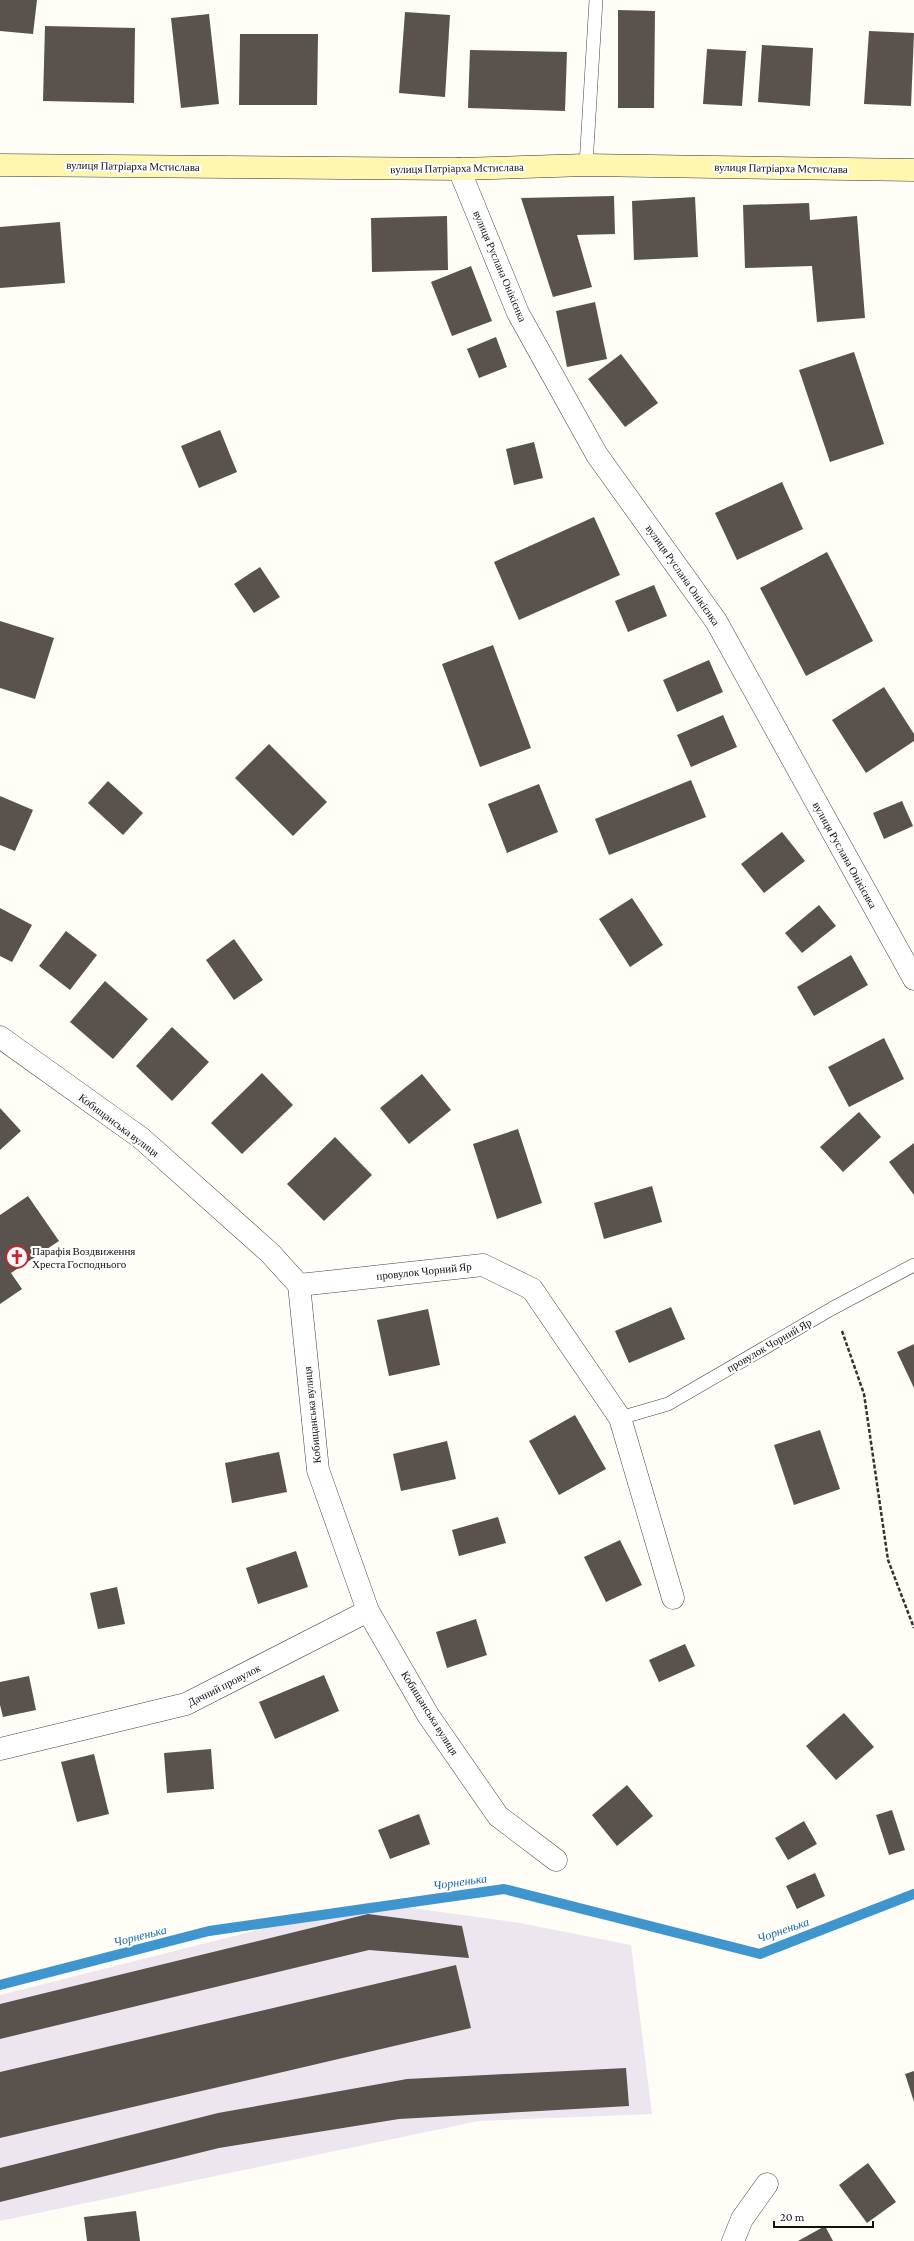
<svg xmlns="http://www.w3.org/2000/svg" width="914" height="2241" font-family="'Crimson Pro',serif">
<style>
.industrial{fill:#eee6ef}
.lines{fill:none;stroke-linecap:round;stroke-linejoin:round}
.stream{stroke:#3f96cf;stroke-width:10}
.building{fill:#5a524d}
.lane-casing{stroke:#444;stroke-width:14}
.street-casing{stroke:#444;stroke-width:23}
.secondary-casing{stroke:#333;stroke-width:23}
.path{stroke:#333;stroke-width:2.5;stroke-dasharray:4 2;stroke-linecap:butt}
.lane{stroke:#fff;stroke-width:13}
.street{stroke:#fff;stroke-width:22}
.secondary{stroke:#fff6b0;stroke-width:22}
.labels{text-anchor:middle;stroke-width:4;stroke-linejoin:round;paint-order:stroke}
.street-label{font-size:11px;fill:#111;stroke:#fff}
.poi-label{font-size:11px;fill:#111;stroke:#fff;text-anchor:start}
.water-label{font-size:12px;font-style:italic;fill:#1768a6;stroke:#fff}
</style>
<rect width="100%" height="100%" fill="#fffdf5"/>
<path class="industrial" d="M 369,1902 L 520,1923 L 631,1945 L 652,2114 L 479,2121 L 0,2221 L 0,1995 Z"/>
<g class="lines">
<path class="stream" d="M 0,1985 L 209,1931 L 504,1889 L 760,1954 L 914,1894"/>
</g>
<g class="building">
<path d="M 0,0 L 37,0 L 33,34 L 0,31 Z"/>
<path d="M 618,10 L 655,11 L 654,108 L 618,108 Z"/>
<path d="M 405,12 L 450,15 L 445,97 L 399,93 Z"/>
<path d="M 209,14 L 219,104 L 181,108 L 171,18 Z"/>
<path d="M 45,26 L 135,28 L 134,103 L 43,101 Z"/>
<path d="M 869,31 L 914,33 L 911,106 L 864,104 Z"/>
<path d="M 240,34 L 318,34 L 317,105 L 239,105 Z"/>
<path d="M 762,45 L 813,48 L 810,106 L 758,102 Z"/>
<path d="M 707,49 L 746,51 L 742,106 L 703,104 Z"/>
<path d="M 470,50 L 567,52 L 565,111 L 468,108 Z"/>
<path d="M 614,196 L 615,234 L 577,235 L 592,287 L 553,297 L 521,198 Z"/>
<path d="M 695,197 L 698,257 L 634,260 L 632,201 Z"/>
<path d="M 809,203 L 810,220 L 857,216 L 865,318 L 817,322 L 812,266 L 745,268 L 743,205 Z"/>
<path d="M 447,216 L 448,270 L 372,272 L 371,218 Z"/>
<path d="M 60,222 L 65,283 L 0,288 L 0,227 Z"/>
<path d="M 471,266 L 492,321 L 452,336 L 431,282 Z"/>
<path d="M 595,302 L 607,359 L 567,367 L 556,311 Z"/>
<path d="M 496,337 L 507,367 L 479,378 L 467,349 Z"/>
<path d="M 854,352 L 884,444 L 830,462 L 799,370 Z"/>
<path d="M 621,354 L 658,403 L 625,427 L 588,379 Z"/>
<path d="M 220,430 L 237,472 L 199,488 L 181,446 Z"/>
<path d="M 534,442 L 543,478 L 514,485 L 506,449 Z"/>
<path d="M 782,482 L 803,529 L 737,560 L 715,513 Z"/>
<path d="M 594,517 L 620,575 L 519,620 L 494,562 Z"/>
<path d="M 827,552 L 873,641 L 806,676 L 760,588 Z"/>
<path d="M 260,567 L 280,597 L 254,613 L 234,584 Z"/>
<path d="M 654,585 L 667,616 L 628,632 L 615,601 Z"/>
<path d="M 0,621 L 54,638 L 35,699 L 0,688 Z"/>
<path d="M 493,645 L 531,748 L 480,767 L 442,664 Z"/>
<path d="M 709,660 L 723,692 L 677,712 L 663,680 Z"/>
<path d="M 884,687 L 914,734 L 914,741 L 866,773 L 832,720 Z"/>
<path d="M 723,715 L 737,747 L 691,767 L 677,735 Z"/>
<path d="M 269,744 L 327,802 L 293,836 L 235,778 Z"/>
<path d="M 691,780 L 706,817 L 609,855 L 595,819 Z"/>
<path d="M 108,781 L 143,813 L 123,835 L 88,803 Z"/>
<path d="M 539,784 L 558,832 L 507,853 L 488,804 Z"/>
<path d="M 0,796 L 33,810 L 15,851 L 0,845 Z"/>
<path d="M 902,801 L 913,826 L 884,839 L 873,813 Z"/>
<path d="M 782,832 L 805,861 L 764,893 L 741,864 Z"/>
<path d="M 632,898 L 663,945 L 630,967 L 599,919 Z"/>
<path d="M 819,905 L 836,926 L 802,953 L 785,933 Z"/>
<path d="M 0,908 L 32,925 L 12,962 L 0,956 Z"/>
<path d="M 66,931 L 97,955 L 70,990 L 39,966 Z"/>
<path d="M 234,939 L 263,980 L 234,1000 L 206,960 Z"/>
<path d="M 851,955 L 868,985 L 814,1016 L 797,987 Z"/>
<path d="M 105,981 L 148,1019 L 113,1059 L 70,1022 Z"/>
<path d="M 172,1027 L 209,1062 L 172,1101 L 136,1066 Z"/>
<path d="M 884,1038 L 904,1079 L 849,1107 L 828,1067 Z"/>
<path d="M 262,1073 L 293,1105 L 242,1154 L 211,1123 Z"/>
<path d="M 422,1074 L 451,1110 L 409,1144 L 380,1108 Z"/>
<path d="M 0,1108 L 21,1131 L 0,1150 Z"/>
<path d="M 859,1112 L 881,1137 L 843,1172 L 820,1147 Z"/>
<path d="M 518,1129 L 542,1203 L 497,1219 L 473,1144 Z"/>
<path d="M 335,1137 L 372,1175 L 324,1221 L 287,1184 Z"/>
<path d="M 914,1143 L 914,1195 L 889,1162 Z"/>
<path d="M 652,1186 L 662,1222 L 604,1239 L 594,1203 Z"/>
<path d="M 28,1196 L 59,1241 L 11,1273 L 22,1289 L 0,1304 L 0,1215 Z"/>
<path d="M 671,1307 L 685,1339 L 629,1363 L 615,1331 Z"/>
<path d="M 428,1309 L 440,1365 L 389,1376 L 377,1320 Z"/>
<path d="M 914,1344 L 914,1388 L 897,1352 Z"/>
<path d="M 575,1415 L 606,1469 L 559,1495 L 529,1441 Z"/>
<path d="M 820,1430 L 840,1489 L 794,1505 L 774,1445 Z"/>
<path d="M 447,1441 L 456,1479 L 401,1491 L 393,1454 Z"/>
<path d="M 279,1452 L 287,1492 L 232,1503 L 225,1463 Z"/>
<path d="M 498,1517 L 506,1543 L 459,1556 L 452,1530 Z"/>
<path d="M 620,1540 L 642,1585 L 606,1602 L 584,1557 Z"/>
<path d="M 296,1551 L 308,1587 L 258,1604 L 246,1568 Z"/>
<path d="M 117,1587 L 125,1624 L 98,1629 L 90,1593 Z"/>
<path d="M 476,1619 L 487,1655 L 447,1668 L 436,1632 Z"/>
<path d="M 685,1644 L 695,1666 L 659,1682 L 649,1660 Z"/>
<path d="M 324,1675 L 339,1711 L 275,1739 L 259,1702 Z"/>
<path d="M 29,1676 L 36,1710 L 3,1717 L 0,1705 L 0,1682 Z"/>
<path d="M 844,1713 L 874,1747 L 836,1780 L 806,1746 Z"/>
<path d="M 211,1749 L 214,1789 L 167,1793 L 164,1753 Z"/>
<path d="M 94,1754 L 109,1814 L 77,1822 L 61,1762 Z"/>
<path d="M 627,1785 L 653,1816 L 617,1846 L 592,1815 Z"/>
<path d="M 892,1810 L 905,1850 L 889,1855 L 876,1815 Z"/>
<path d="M 419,1814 L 430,1844 L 390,1859 L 378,1830 Z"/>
<path d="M 804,1821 L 817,1844 L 788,1860 L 775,1838 Z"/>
<path d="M 815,1873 L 825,1896 L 797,1909 L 786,1886 Z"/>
<path d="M 368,1914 L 462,1926 L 469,1958 L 369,1950 L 0,2039 L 0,2004 Z"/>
<path d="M 456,1965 L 471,2028 L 0,2138 L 0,2072 Z"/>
<path d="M 626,2068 L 629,2106 L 399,2119 L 219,2148 L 0,2202 L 0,2168 L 218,2113 L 407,2079 Z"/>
<path d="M 914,2071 L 914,2102 L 905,2074 Z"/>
<path d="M 868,2163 L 896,2202 L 867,2223 L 839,2185 Z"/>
<path d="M 136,2211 L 140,2241 L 87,2241 L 84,2217 Z"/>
<path d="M 825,2226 L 833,2241 L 798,2241 Z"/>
</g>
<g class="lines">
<g class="lane-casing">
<g id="lane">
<path d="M 586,165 L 596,0"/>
<path d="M 620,1418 L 668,1404 L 833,1308 L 914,1265"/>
</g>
</g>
<g class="street-casing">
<g id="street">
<path d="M 459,169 L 518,313 L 597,455 L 716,621 L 914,979"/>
<path d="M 0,1037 L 141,1138 L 270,1253 L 299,1285 L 318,1470 L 368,1611 L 428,1715 L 498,1816 L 556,1860"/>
<path d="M 299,1285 L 483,1265 L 532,1289 L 620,1418 L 673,1598"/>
<path d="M 0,1749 L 186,1704 L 368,1611"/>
<path d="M 733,2241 L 742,2219 L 767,2184"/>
</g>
</g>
<g class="secondary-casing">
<path id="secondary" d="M 0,165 L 459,169 L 586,165 L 914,170"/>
</g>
<path class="path" d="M 842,1331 L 864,1394 L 888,1560 L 914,1628"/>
<use href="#lane" class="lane"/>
<use href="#street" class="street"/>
<use href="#secondary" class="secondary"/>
</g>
<defs>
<g id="church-ring" transform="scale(1.15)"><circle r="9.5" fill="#fff" stroke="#c4262e" stroke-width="1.5"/><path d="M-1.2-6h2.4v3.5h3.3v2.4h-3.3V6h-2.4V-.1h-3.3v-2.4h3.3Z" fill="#c4262e"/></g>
</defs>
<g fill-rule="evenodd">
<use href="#church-ring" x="17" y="1257"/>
</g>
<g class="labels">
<g class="street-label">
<text transform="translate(133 166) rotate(1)" y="4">вулиця Патріарха Мстислава</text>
<text transform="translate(457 168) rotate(-1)" y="4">вулиця Патріарха Мстислава</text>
<text transform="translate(781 168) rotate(1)" y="4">вулиця Патріарха Мстислава</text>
<text transform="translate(500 266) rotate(67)" y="4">вулиця Руслана Онікієнка</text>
<text transform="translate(683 575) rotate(55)" y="4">вулиця Руслана Онікієнка</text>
<text transform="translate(845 855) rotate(61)" y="4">вулиця Руслана Онікієнка</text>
<text transform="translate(119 1125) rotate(37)" y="4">Кобищанська вулиця</text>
<text transform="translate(424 1271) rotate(-6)" y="4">провулок Чорний Яр</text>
<text transform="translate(769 1345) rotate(-30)" y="4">провулок Чорний Яр</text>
<text transform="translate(312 1415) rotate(-96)" y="4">Кобищанська вулиця</text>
<text transform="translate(224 1685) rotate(-27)" y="4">Дачний провулок</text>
<text transform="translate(430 1713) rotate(58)" y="4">Кобищанська вулиця</text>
</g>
<g class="poi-label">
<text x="32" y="1255">Парафія Воздвиження<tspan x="32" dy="13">Хреста Господнього</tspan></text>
</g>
<g class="water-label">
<text transform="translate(460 1882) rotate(-8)" y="4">Чорненька</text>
<text transform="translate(783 1930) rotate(-19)" y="4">Чорненька</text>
<text transform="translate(140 1936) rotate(-14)" y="4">Чорненька</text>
</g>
</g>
<path d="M774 2221v6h99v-6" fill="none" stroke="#111111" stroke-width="2"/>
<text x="780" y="2221" font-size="12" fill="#111111" stroke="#ffffff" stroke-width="3" paint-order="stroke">20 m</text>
</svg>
